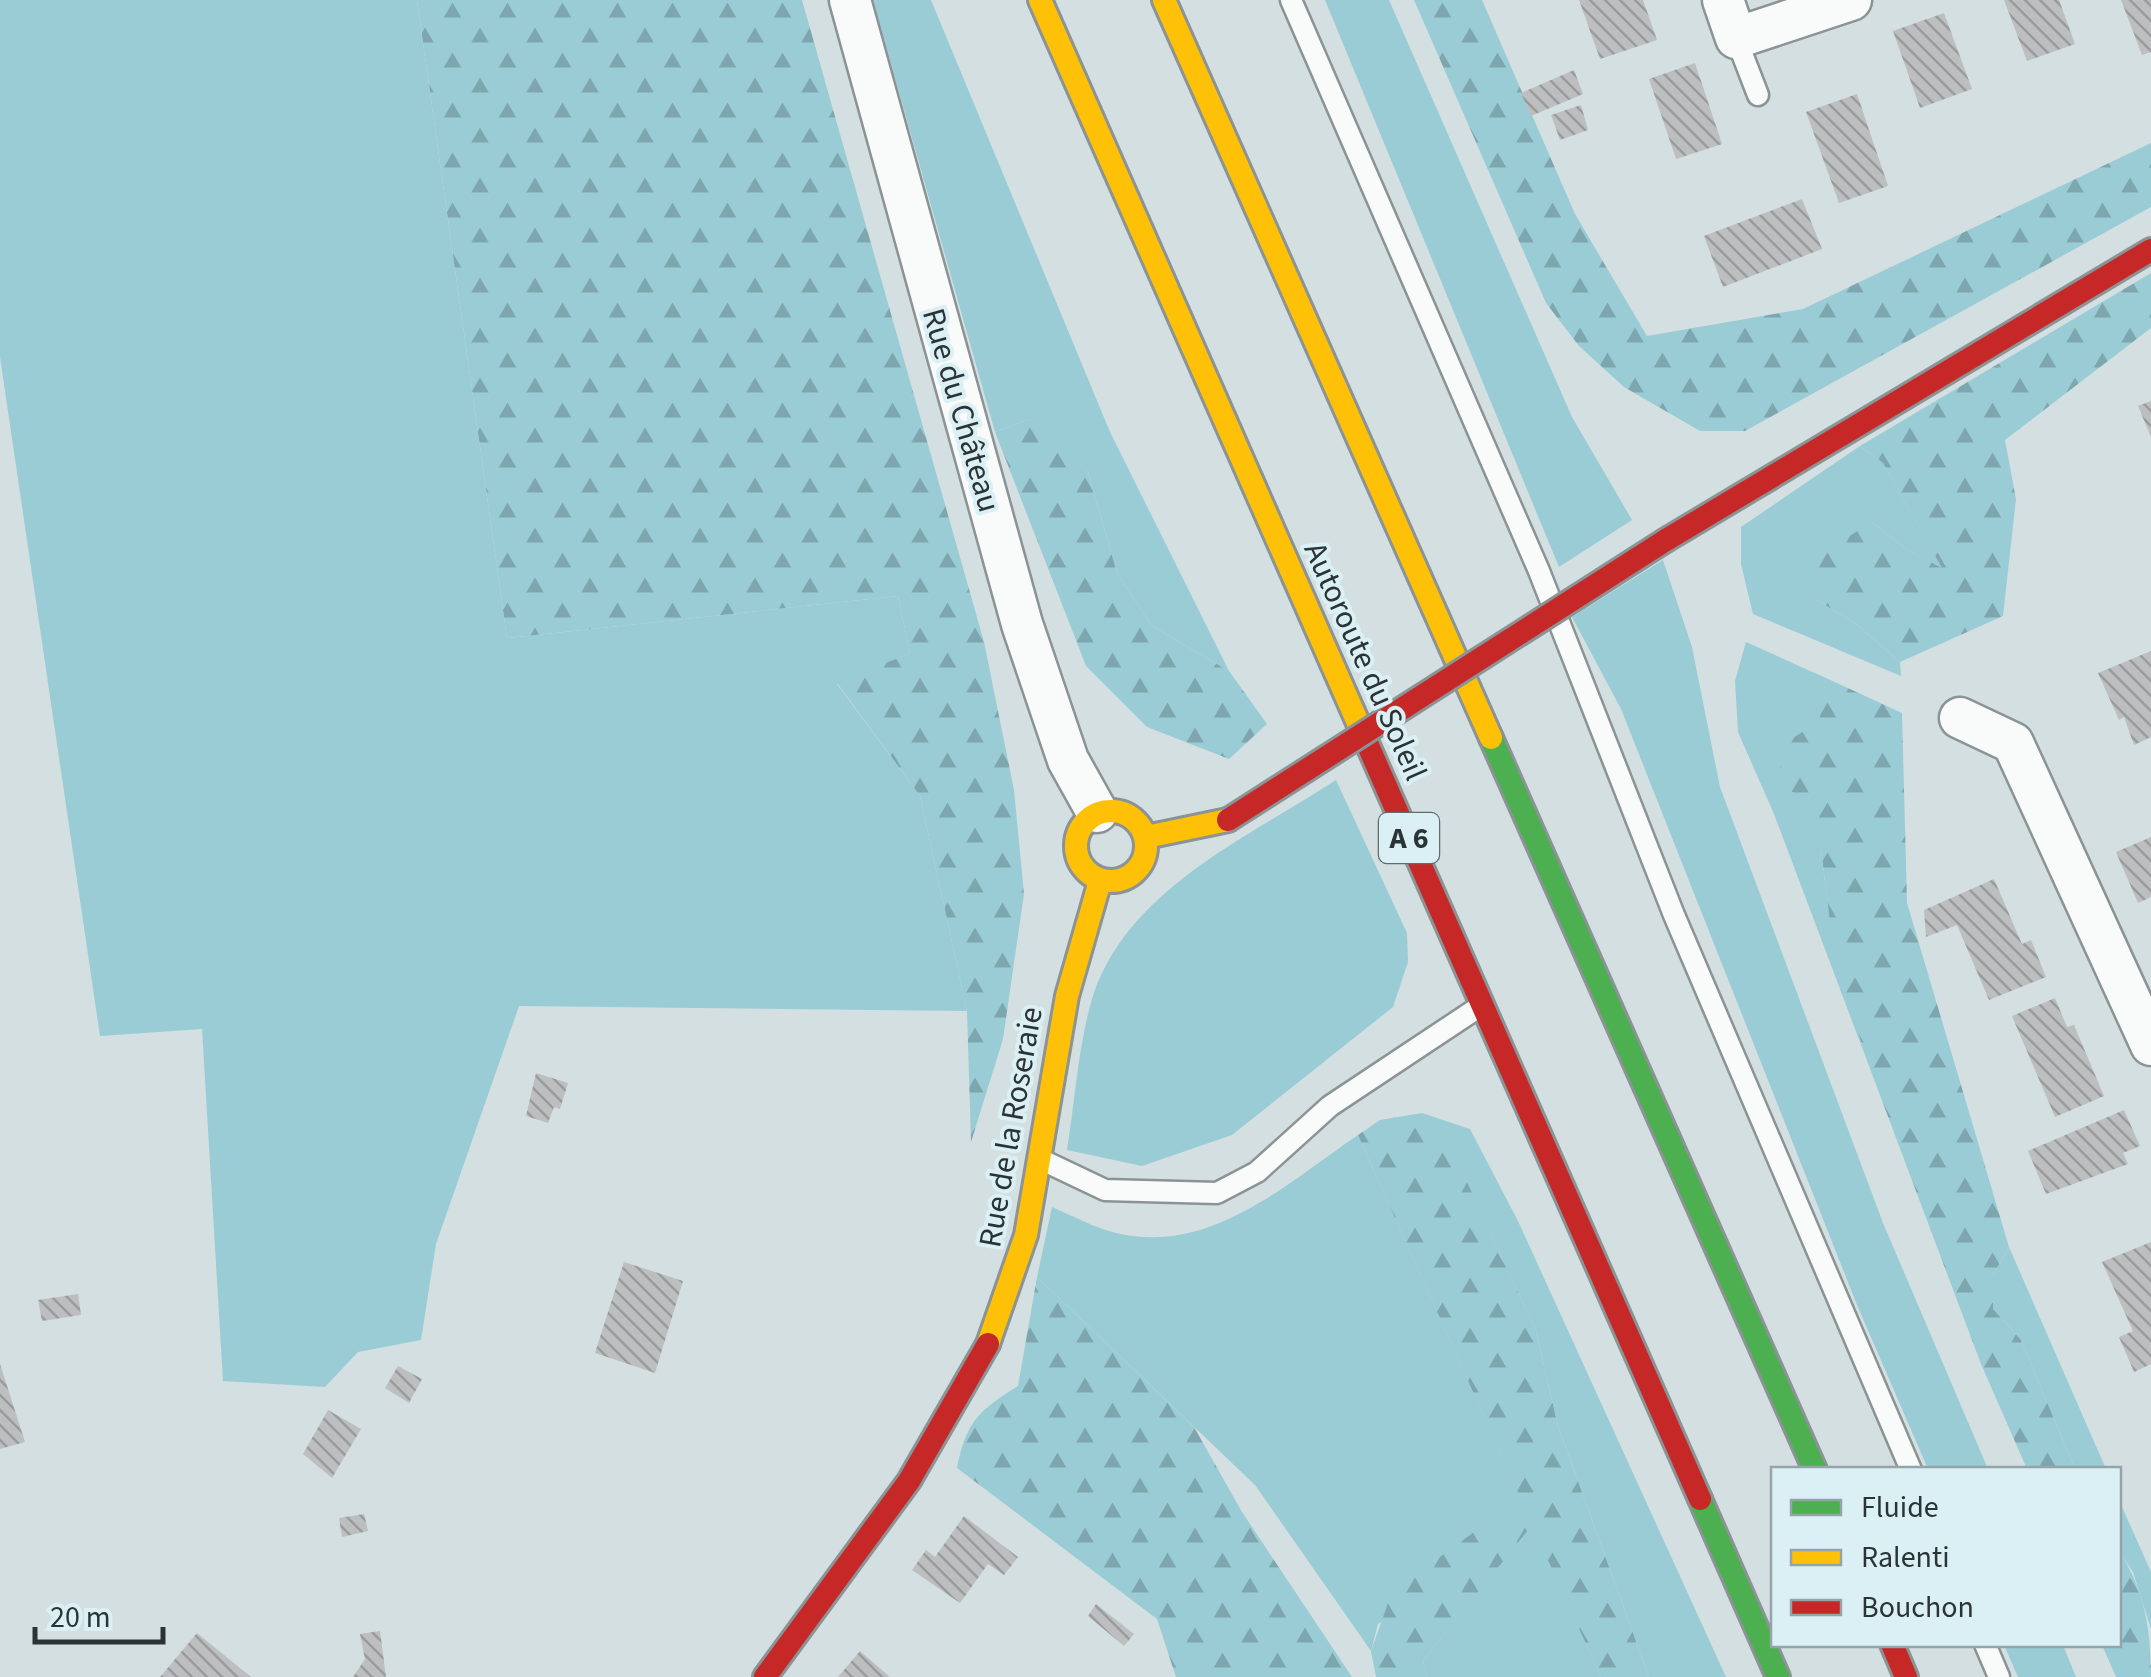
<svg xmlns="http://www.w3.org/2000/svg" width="2151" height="1677" font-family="'Source Sans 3',sans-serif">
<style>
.green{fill:#9accd6}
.forest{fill:url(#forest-firs)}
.building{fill:url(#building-back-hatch)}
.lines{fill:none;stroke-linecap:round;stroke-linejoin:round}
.lane-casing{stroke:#8b9395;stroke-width:25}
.street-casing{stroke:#8b9395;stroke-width:45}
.fast-casing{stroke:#8b9395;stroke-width:28}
.slow-casing{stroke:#8b9395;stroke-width:28}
.jam-casing{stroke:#8b9395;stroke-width:28}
.lane{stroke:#f9fafa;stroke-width:20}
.street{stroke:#f9fafa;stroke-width:40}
.fast{stroke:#4caf50;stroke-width:22}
.slow{stroke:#ffc107;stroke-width:22}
.jam{stroke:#c62828;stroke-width:22}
.jam-bridge-casing{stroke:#8b9395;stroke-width:28;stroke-linecap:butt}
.jam-bridge{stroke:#c62828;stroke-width:22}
.labels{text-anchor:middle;stroke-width:8;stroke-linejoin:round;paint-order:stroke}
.shield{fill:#dbf0f4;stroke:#606c6e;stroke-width:2.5}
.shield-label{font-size:30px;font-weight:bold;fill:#2b3335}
.street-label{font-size:32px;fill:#2b3335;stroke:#dbf0f4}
</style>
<defs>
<pattern id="forest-firs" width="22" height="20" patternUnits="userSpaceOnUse" patternTransform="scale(2.5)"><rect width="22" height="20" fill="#9accd6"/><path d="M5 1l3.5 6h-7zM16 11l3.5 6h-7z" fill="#7ea6ae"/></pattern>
<pattern id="building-back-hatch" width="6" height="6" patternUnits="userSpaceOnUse" patternTransform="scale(2.5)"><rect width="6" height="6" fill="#bdbebf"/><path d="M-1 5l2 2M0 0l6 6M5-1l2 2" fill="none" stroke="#9a9b9c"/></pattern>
</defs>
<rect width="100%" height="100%" fill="#d4dfe1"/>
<g class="green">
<path d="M 0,0 L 417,0 L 507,638 L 898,596 L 910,653 L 837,684 L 920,796 L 967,1011 L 519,1006 L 436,1244 L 421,1340 L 358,1352 L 325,1387 L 223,1381 L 202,1029 L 100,1036 L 0,357 Z"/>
<path d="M 873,0 L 931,0 L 1110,432 L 1229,671 L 1152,626 L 1117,573 L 1088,472 L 1030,419 L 995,432 Z"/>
<path d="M 1325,0 L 1389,0 L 1572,417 L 1632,520 L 1559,567 Z"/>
<path d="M 1860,446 L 1883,463 L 1943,569 L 1907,550 L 1872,522 L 1815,599 L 1855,623 L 1900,662 L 1901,676 L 1753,614 L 1741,564 L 1741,527 Z"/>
<path d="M 1663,560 L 1692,647 L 1720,787 L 1883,1223 L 1988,1469 L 1928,1469 L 1857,1305 L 1621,709 L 1572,617 Z"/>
<path d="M 1746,642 L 1826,678 C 1805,813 1827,929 1866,1058 L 1774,814 L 1738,732 L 1735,681 Z"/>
<path d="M 1336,780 L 1407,933 L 1408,962 L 1393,1007 L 1232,1135 L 1142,1166 L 1067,1150 C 1075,1101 1078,1047 1092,999 C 1126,890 1247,838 1336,780 Z"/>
<path d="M 1422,1113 L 1470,1129 L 1518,1221 L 1726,1677 L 1649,1677 L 1558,1426 L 1536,1331 L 1443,1131 Z"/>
<path d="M 1358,1135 L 1601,1677 L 1427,1677 L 1423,1661 L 1531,1525 L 1378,1624 L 1371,1651 L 1255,1485 L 1037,1277 L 1052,1207 C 1073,1216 1095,1228 1116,1233 C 1210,1256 1287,1183 1358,1135 Z"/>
<path d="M 2009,1247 L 2106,1469 L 2075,1469 L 2021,1340 L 1993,1309 L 1993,1275 Z"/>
<path d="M 2118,1498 L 2151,1572 L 2151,1629 L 2133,1572 L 2119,1551 Z"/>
<path d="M 2004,1645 L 2063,1645 L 2076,1677 L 2018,1677 Z"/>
</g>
<g class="forest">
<path d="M 417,0 L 802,0 L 984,642 L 1014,790 L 1024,894 L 1003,1039 L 971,1142 L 967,1011 L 920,796 L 837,683 L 910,653 L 898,596 L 507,638 Z"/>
<path d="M 1414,0 L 1482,0 L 1575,214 L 1647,336 L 1803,309 L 2151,143 L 2151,207 L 1745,431 L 1700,431 L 1624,387 L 1579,346 L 1546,303 Z"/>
<path d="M 2151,273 L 2151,328 L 2005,440 L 2016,499 L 2003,616 L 1900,662 L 1855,623 L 1815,599 L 1817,556 L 1872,522 L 1907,550 L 1942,568 L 1883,463 L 1860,446 Z"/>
<path d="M 1030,419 L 1054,435 L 1088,472 L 1117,573 L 1152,626 L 1229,671 L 1267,724 L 1229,759 L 1147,727 L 1086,666 L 995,432 Z"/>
<path d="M 1826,678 L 1902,713 L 1907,903 L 2009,1247 L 1993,1275 L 1993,1309 L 2021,1340 L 2075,1469 L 2027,1469 L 1981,1364 L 1866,1058 L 1834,953 L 1815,802 L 1783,788 L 1778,747 L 1819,722 Z"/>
<path d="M 1422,1113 L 1443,1130 L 1536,1331 L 1558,1426 L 1649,1677 L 1601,1677 L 1532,1525 L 1423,1661 L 1427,1677 L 1376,1677 L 1371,1651 L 1392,1592 L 1474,1532 L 1532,1524 L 1358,1135 L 1380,1120 Z"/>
<path d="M 1037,1277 L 1194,1427 L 1242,1512 L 1352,1677 L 1176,1677 L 1157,1619 L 957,1468 C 966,1422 979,1410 1018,1386 Z"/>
<path d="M 2119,1551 C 2145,1590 2151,1631 2151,1677 L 2116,1677 L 2102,1645 L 2118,1644 Z"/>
</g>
<g class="building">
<path d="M 1579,0 L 1643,0 L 1657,40 L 1600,59 Z"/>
<path d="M 2004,0 L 2059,0 L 2075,44 L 2027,61 Z"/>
<path d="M 2121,0 L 2151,0 L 2151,52 L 2142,55 Z"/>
<path d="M 1944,13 L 1972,89 L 1920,108 L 1893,31 Z"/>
<path d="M 1695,63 L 1722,144 L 1676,159 L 1649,79 Z"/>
<path d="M 1574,70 L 1583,94 L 1531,116 L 1521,93 Z"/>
<path d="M 1857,94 L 1888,186 L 1839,203 L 1806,112 Z"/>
<path d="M 1581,105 L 1588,130 L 1560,140 L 1551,115 Z"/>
<path d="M 1802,199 L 1822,249 L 1723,287 L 1704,236 Z"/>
<path d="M 2151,401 L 2151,437 L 2138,406 Z"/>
<path d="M 2151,651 L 2151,737 L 2134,745 L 2124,717 L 2119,720 L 2098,673 Z"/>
<path d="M 2151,837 L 2151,897 L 2138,903 L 2116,852 Z"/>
<path d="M 1994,879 L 2022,944 L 2031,940 L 2046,977 L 1989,1000 L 1957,925 L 1926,937 L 1924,910 Z"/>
<path d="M 2055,998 L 2067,1027 L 2074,1025 L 2104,1096 L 2055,1117 L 2012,1016 Z"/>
<path d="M 536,1073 L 568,1083 L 560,1109 L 554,1107 L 548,1123 L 526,1116 Z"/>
<path d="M 2124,1110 L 2140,1146 L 2123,1153 L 2128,1164 L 2046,1194 L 2028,1151 Z"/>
<path d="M 2151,1242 L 2151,1364 L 2134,1372 L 2119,1337 L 2133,1331 L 2102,1262 Z"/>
<path d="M 624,1262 L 683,1281 L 655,1373 L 595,1353 Z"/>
<path d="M 78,1294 L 81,1315 L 42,1321 L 38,1300 Z"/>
<path d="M 0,1364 L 25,1442 L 0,1449 Z"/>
<path d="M 398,1366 L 422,1379 L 409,1403 L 385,1388 Z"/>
<path d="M 328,1410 L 361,1429 L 332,1478 L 303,1454 Z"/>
<path d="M 364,1514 L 368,1531 L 342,1537 L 339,1518 Z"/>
<path d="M 964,1516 L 1018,1557 L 1004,1575 L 988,1564 L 960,1603 L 912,1570 L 926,1550 L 935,1557 Z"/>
<path d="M 1096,1604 L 1134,1634 L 1124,1646 L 1088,1616 Z"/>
<path d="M 380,1631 L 386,1677 L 353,1677 L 365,1659 L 360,1634 Z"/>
<path d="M 197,1633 L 251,1677 L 160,1677 Z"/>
<path d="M 860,1651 L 890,1677 L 838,1677 Z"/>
</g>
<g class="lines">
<g class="lane-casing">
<g id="lane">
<path d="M 1291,0 L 1539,571 L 1674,915 L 1911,1470"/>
<path d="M 1736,38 L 1758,95"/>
<path d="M 1044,1161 L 1105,1190 L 1217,1193 L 1257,1172 L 1330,1106 L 1482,1005"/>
<path d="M 1985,1644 L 1999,1677"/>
</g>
</g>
<g class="street-casing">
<g id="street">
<path d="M 850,0 L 1022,624 L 1068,760 L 1097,812"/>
<path d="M 1723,0 L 1736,38 L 1851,0"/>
<path d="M 1960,718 L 2013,743 L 2151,1045"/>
</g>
</g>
<g class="fast-casing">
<g id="fast">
<path d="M 1491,738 L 1815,1470"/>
<path d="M 1700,1499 L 1778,1677"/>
</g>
</g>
<g class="slow-casing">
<g id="slow">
<path d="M 1040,0 L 1366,741"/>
<path d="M 1164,0 L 1491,738"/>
<circle cx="1111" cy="846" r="35"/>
<path d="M 1146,837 L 1228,820"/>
<path d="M 988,1344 L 1026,1235 L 1067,996 L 1100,881"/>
</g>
</g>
<g class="jam-casing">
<g id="jam">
<path d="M 1666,540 L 2151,250"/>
<path d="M 1366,741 L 1700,1499"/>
<path d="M 1892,1644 L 1906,1677"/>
<path d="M 765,1677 L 909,1481 L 988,1344"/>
</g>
</g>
<use href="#lane" class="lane"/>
<use href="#street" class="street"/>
<use href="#fast" class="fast"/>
<use href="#slow" class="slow"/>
<use href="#jam" class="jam"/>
<g class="jam-bridge-casing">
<path id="jam-bridge" d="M 1228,820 L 1666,540"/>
</g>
<use href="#jam-bridge" class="jam-bridge"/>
</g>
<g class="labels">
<rect class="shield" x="1379" y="813" width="60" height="50" rx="8"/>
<g class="shield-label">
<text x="1409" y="848">A 6</text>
</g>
<g class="street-label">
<text transform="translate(962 410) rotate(74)" y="11">Rue du Château</text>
<text transform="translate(1366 661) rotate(66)" y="11">Autoroute du Soleil</text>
<text transform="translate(1010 1127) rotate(-80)" y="11">Rue de la Roseraie</text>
</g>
</g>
<rect x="1771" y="1467" width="350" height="180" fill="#dbf0f4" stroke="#95a4a8" stroke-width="2.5"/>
<rect x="1791" y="1500" width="50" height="15" fill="#4caf50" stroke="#95a4a8" stroke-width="2.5"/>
<text x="1861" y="1517" font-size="30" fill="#2b3335">Fluide</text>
<rect x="1791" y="1550" width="50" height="15" fill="#ffc107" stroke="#95a4a8" stroke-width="2.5"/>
<text x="1861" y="1567" font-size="30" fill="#2b3335">Ralenti</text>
<rect x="1791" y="1600" width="50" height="15" fill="#c62828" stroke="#95a4a8" stroke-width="2.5"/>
<text x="1861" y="1617" font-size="30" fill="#2b3335">Bouchon</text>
<path d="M35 1627v15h128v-15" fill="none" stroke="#2b3335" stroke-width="5"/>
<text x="50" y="1627" font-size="30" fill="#2b3335" stroke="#dbf0f4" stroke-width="8" paint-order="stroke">20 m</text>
</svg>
